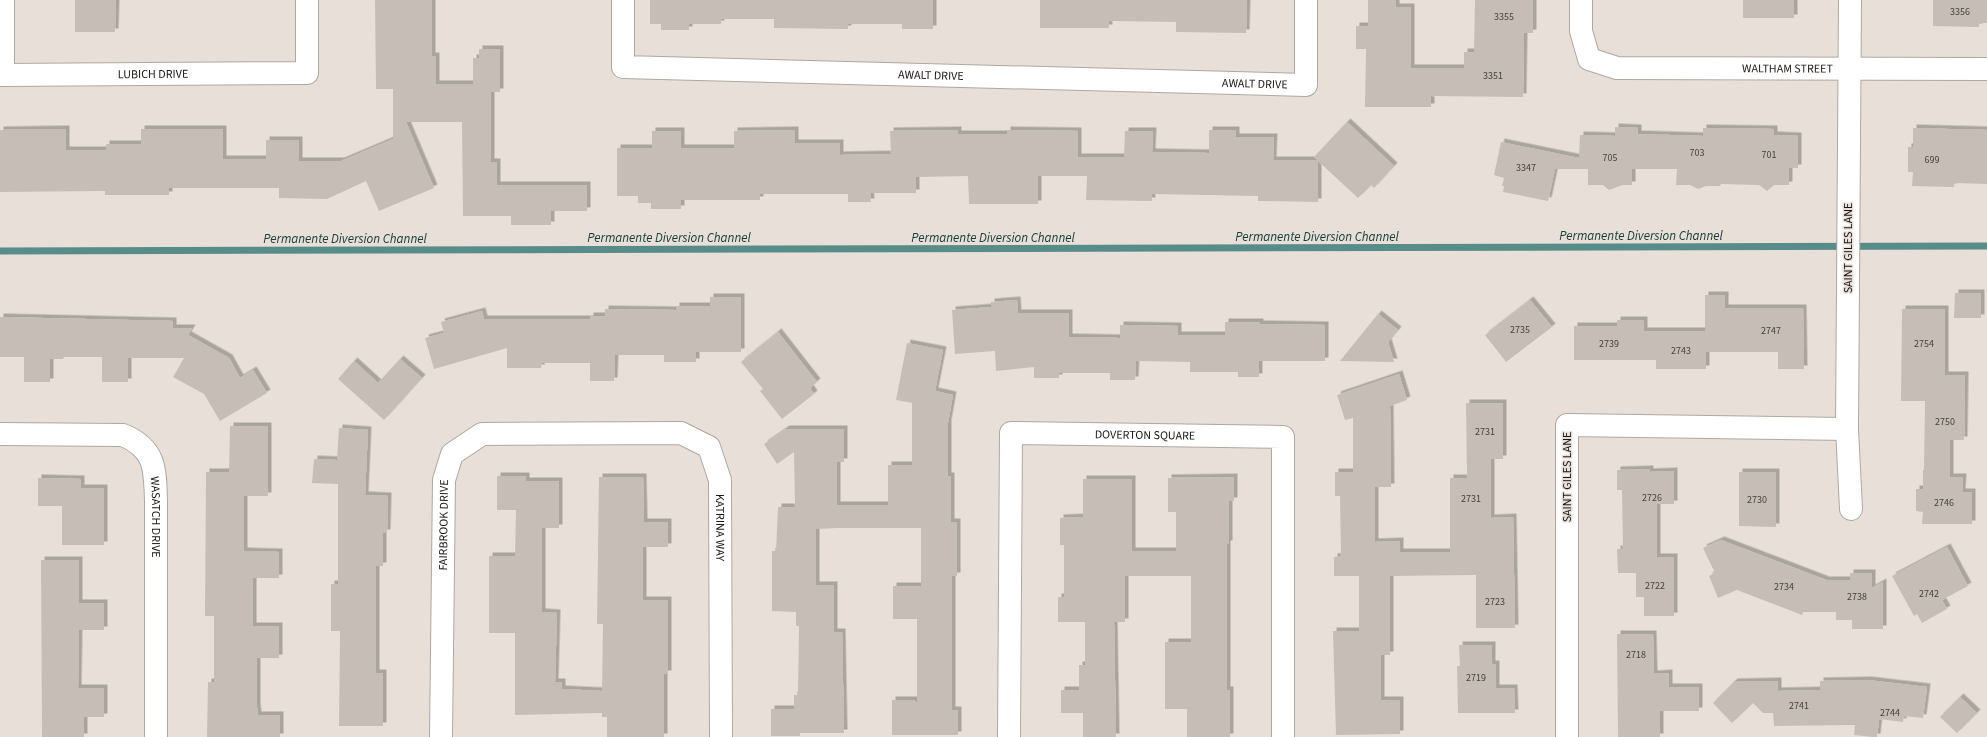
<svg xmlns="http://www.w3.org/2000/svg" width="1987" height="737" font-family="'Source Sans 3',sans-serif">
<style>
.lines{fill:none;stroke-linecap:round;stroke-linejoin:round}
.stream{stroke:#588c89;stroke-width:7}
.building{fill:#c6beb6;filter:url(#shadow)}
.minor-casing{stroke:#afa7a0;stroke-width:24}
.minor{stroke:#fff;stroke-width:22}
.labels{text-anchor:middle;stroke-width:3;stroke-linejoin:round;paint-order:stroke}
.number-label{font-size:10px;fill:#45413c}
.street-label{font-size:12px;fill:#1a1714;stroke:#e8e0d8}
.water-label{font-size:13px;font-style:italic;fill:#153b39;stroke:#e8e0d8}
</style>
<defs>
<filter id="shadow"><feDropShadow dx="3.5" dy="-3.5" stdDeviation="0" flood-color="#0004"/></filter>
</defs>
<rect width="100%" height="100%" fill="#e8e0d8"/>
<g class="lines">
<path class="stream" d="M 0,251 L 1987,246"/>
</g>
<g class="building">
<path d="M 75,0 L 116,0 L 115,32 L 75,32 Z"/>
<path d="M 375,0 L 432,0 L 432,56 L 436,56 L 436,84 L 473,84 L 473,58 L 479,58 L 479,49 L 500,49 L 500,92 L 491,92 L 491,162 L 497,162 L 497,185 L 587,185 L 587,211 L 551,211 L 551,225 L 511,225 L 511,216 L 463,216 L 462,122 L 406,122 L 434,188 L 379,211 L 366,181 L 327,199 L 279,198 L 279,188 L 169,188 L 169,195 L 105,195 L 105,191 L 0,192 L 0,130 L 66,129 L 66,150 L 106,150 L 106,144 L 141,144 L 141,129 L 223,129 L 223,159 L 266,159 L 266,140 L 299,140 L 299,161 L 341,161 L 393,139 L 393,89 L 376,89 Z"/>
<path d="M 650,0 L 933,0 L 933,29 L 902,29 L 902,24 L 848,24 L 848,29 L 774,28 L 774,19 L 721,19 L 721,24 L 689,24 L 689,30 L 661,30 L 661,24 L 650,24 Z"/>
<path d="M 1040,0 L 1247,0 L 1246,33 L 1176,32 L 1176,22 L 1109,21 L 1109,28 L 1040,28 Z"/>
<path d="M 1368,0 L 1396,0 L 1396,7 L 1411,7 L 1411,68 L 1464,68 L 1464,52 L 1474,52 L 1475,0 L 1533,0 L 1533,33 L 1524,33 L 1523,97 L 1431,96 L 1431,107 L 1365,107 L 1366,49 L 1356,49 L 1356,26 L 1368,26 Z"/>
<rect x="1743" y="0" width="51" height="18"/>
<path d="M 1933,0 L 1987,0 L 1987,23 L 1979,23 L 1979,27 L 1933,26 Z"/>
<path d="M 1347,122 L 1394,166 L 1374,188 L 1371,185 L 1358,198 L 1318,161 L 1318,202 L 1258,201 L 1258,196 L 1152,194 L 1152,201 L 1086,200 L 1087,176 L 1038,176 L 1038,204 L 969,204 L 968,176 L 916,177 L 916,193 L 870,193 L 871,202 L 848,202 L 848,194 L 760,194 L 760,200 L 681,200 L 681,209 L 651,209 L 651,203 L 638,203 L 638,196 L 617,196 L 617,148 L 652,148 L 652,131 L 681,131 L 681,148 L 734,148 L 734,131 L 795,130 L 795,143 L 840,143 L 840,155 L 891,154 L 890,131 L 958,130 L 958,134 L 1007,134 L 1007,130 L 1078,131 L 1078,157 L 1124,157 L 1125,131 L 1153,131 L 1152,152 L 1209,153 L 1209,130 L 1236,130 L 1236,137 L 1274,137 L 1273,160 L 1318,160 L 1314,157 Z"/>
<path d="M 1615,127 L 1638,128 L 1638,134 L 1703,136 L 1703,128 L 1774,129 L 1774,135 L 1798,136 L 1798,168 L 1789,168 L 1789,185 L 1774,185 L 1767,191 L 1759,185 L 1721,184 L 1720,186 L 1706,186 L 1698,189 L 1690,185 L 1676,185 L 1677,169 L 1632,169 L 1632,185 L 1623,185 L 1609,190 L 1603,185 L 1588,185 L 1588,169 L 1555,169 L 1548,201 L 1503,192 L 1504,186 L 1502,186 L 1504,178 L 1494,175 L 1501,142 L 1579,158 L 1580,135 L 1615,136 Z"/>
<path d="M 1913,128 L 1987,130 L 1987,184 L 1954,183 L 1954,187 L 1912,186 L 1913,172 L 1908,172 L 1908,147 L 1913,147 Z"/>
<path d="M 1955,293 L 1981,293 L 1981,318 L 1954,318 Z"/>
<path d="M 1705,295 L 1725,295 L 1725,308 L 1803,308 L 1804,369 L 1778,369 L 1778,352 L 1706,352 L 1706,369 L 1656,369 L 1656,360 L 1574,360 L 1574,326 L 1617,326 L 1617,320 L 1644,320 L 1644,331 L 1705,331 Z"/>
<path d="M 710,297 L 741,297 L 741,352 L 696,352 L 696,362 L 664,362 L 664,355 L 615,355 L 614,381 L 590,381 L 590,363 L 542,363 L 541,368 L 507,368 L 507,348 L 434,369 L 425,338 L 444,333 L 441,322 L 482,311 L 484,319 L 590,319 L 590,316 L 605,316 L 605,309 L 676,310 L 676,306 L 710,306 Z"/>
<path d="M 1017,300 L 1018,313 L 1069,313 L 1069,337 L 1120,338 L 1120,325 L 1178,326 L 1178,335 L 1225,335 L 1225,322 L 1260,322 L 1260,324 L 1325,325 L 1325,361 L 1259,361 L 1259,377 L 1238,377 L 1238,372 L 1190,372 L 1190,362 L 1136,361 L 1135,380 L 1110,380 L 1110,373 L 1059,373 L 1059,378 L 1034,378 L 1034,367 L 996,371 L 995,351 L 955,354 L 952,310 L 991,307 L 991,302 Z"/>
<path d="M 1530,300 L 1552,327 L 1506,362 L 1485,335 Z"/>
<path d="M 1902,309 L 1945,309 L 1945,375 L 1965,375 L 1964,440 L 1950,440 L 1950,477 L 1963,477 L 1962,492 L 1972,492 L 1972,524 L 1922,524 L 1923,512 L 1916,511 L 1916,489 L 1923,489 L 1923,470 L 1924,470 L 1925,401 L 1901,401 Z"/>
<path d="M 1378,314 L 1398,330 L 1388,342 L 1394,362 L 1340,361 Z"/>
<path d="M 0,317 L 173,321 L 173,328 L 192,328 L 188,335 L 229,358 L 240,378 L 253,370 L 267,393 L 220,421 L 204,394 L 173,377 L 184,358 L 128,358 L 128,382 L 102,382 L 102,357 L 64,357 L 63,359 L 50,359 L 50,382 L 24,382 L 24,357 L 0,357 Z"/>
<path d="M 778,332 L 817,382 L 810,388 L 814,394 L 782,419 L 760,391 L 763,389 L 741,362 Z"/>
<path d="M 907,343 L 943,350 L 935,391 L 953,395 L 948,423 L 948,476 L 951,476 L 951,522 L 957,522 L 957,576 L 952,576 L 952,710 L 958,710 L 958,735 L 892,735 L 892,700 L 914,700 L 917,703 L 917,619 L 893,619 L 893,586 L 921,586 L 921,528 L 837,528 L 816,529 L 816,585 L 834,585 L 834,632 L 842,632 L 844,733 L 800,733 L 800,736 L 771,736 L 771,709 L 794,709 L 794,695 L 798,695 L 799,626 L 796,626 L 796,612 L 772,611 L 772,551 L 776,551 L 778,507 L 795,507 L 794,452 L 777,464 L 764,444 L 786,429 L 844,429 L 844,462 L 837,462 L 837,505 L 888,505 L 888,465 L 912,465 L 912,403 L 896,400 Z"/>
<path d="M 400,359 L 422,378 L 384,420 L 338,379 L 354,361 L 378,383 Z"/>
<path d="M 1399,374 L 1407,400 L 1390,406 L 1391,487 L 1375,487 L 1375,542 L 1400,541 L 1400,552 L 1450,552 L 1450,478 L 1467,478 L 1466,403 L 1503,403 L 1503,459 L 1491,459 L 1491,518 L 1513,517 L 1515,628 L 1476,628 L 1476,575 L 1390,576 L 1390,655 L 1381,655 L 1381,700 L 1400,700 L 1400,734 L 1336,735 L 1333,631 L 1359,631 L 1359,576 L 1334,576 L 1334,557 L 1341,556 L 1340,496 L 1335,496 L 1335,472 L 1353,472 L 1353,418 L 1345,420 L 1337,395 Z"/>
<path d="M 230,426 L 268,426 L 268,496 L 244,496 L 244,551 L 279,552 L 279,578 L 253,578 L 253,626 L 279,626 L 279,658 L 257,658 L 257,707 L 258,715 L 280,715 L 280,737 L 207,737 L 208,682 L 214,682 L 214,616 L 205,616 L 206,472 L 229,472 Z"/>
<path d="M 339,428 L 368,430 L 365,495 L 388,496 L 387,533 L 383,533 L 383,566 L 376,566 L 376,673 L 383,673 L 383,726 L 339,726 L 340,631 L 331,631 L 331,584 L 338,584 L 338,484 L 312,483 L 314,459 L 337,460 Z"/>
<path d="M 1650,469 L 1650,472 L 1674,471 L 1674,504 L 1657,504 L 1657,557 L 1674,557 L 1674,616 L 1644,616 L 1644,597 L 1636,597 L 1636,573 L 1618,573 L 1617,549 L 1623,549 L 1622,490 L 1617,490 L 1617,470 Z"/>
<path d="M 1739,472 L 1776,472 L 1776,527 L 1739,526 Z"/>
<path d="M 497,476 L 526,476 L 526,481 L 559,481 L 559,528 L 542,528 L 542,612 L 557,613 L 555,682 L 562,682 L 562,689 L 602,691 L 603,624 L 597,624 L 599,477 L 643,477 L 644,522 L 668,522 L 668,547 L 643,547 L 643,600 L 668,600 L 668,674 L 664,674 L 664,737 L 607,737 L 607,717 L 602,717 L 602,713 L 515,715 L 515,633 L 489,633 L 489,556 L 515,556 L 516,510 L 497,510 Z"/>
<path d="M 1234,477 L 1234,501 L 1229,501 L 1229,544 L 1227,544 L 1227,690 L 1230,690 L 1230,737 L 1187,737 L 1187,709 L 1165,709 L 1165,642 L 1191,642 L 1191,576 L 1125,576 L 1125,622 L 1114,622 L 1116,737 L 1083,737 L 1083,713 L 1061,713 L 1061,690 L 1079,690 L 1079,665 L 1085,665 L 1085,622 L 1058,622 L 1058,597 L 1064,597 L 1064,545 L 1060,545 L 1060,518 L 1083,517 L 1083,479 L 1132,479 L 1132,551 L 1176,551 L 1176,512 L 1168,512 L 1168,478 Z"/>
<path d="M 38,478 L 81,479 L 81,488 L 104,488 L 104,545 L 62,545 L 62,506 L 38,506 Z"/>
<path d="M 1721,540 L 1826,580 L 1850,580 L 1850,573 L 1872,573 L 1872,588 L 1883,582 L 1883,629 L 1852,629 L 1852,620 L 1836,620 L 1836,612 L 1803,612 L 1802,615 L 1737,590 L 1718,598 L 1709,576 L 1715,573 L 1703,548 Z"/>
<path d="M 1947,547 L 1968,586 L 1942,600 L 1947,609 L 1922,623 L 1917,614 L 1914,616 L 1892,576 Z"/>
<path d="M 41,560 L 79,560 L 79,603 L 104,603 L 104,630 L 79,630 L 78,688 L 104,688 L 104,717 L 84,717 L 84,737 L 42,737 Z"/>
<path d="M 1617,634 L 1653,634 L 1654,674 L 1669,673 L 1669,687 L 1699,687 L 1699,711 L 1660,711 L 1660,737 L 1618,737 Z"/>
<path d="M 1459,645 L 1492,645 L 1492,664 L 1496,664 L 1496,688 L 1514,688 L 1515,713 L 1458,713 L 1457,666 L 1460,666 Z"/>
<path d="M 1868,680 L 1927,687 L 1923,718 L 1904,716 L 1903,722 L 1879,719 L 1877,737 L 1872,737 L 1854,735 L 1855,725 L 1774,726 L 1773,713 L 1763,713 L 1753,703 L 1732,723 L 1713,703 L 1734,682 L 1778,681 L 1778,691 L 1820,690 L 1820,681 Z"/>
<path d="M 1960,697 L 1977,713 L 1957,733 L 1940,717 Z"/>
</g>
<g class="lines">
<g class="minor-casing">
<g id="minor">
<path id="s1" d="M 623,0 L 623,67 L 1306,85 L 1306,0"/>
<path id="s2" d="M 1581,0 L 1581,31 L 1589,59 L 1617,68 L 1987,69"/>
<path d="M 1850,0 L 1847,429 L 1851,509"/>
<path id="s3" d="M 0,75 L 307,73 L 307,0"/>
<path d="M 3,75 L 3,0"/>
<path id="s4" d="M 0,434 L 123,435 C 156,449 155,469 156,502 L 156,737"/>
<path id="s5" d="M 441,737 L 444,480 L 452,454 L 482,434 L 681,433 L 709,447 L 720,480 L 721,737"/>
<path id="s6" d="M 1009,737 L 1011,433 L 1283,437 L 1283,737"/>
<path d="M 1567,737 L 1567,425 L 1847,429"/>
</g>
</g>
<use href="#minor" class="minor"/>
</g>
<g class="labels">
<g class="number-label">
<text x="1960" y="15">3356</text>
<text x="1504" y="20">3355</text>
<text x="1493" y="79">3351</text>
<text x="1697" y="156">703</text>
<text x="1769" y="158">701</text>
<text x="1610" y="161">705</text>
<text x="1932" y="163">699</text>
<text x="1526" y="171">3347</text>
<text x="1520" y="333">2735</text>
<text x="1771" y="334">2747</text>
<text x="1609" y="347">2739</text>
<text x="1924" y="347">2754</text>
<text x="1681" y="354">2743</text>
<text x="1945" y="425">2750</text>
<text x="1485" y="435">2731</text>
<text x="1652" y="501">2726</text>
<text x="1471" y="502">2731</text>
<text x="1757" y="503">2730</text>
<text x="1944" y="506">2746</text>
<text x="1655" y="589">2722</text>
<text x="1784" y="590">2734</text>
<text x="1929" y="597">2742</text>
<text x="1857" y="600">2738</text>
<text x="1495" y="605">2723</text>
<text x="1636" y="658">2718</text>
<text x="1476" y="681">2719</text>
<text x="1799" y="709">2741</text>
<text x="1890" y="716">2744</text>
</g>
<g class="street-label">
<text dy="4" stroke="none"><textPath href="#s2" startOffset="260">WALTHAM STREET</textPath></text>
<text dy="4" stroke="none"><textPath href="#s3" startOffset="153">LUBICH DRIVE</textPath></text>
<text dy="4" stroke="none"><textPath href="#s1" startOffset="375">AWALT DRIVE</textPath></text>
<text dy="4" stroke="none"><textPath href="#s1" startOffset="699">AWALT DRIVE</textPath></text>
<text transform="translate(1848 248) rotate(-90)" y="4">SAINT GILES LANE</text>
<text dy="4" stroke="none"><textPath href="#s6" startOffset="438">DOVERTON SQUARE</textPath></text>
<text transform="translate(1567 477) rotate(-90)" y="4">SAINT GILES LANE</text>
<text dy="4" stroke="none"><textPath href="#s4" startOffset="219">WASATCH DRIVE</textPath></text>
<text dy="4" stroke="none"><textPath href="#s5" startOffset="212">FAIRBROOK DRIVE</textPath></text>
<text dy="4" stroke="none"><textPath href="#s5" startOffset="633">KATRINA WAY</textPath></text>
</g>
<g class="water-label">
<text x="1641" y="240">Permanente Diversion Channel</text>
<text x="1317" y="241">Permanente Diversion Channel</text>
<text x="669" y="242">Permanente Diversion Channel</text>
<text x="993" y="242">Permanente Diversion Channel</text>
<text x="345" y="243">Permanente Diversion Channel</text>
</g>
</g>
</svg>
